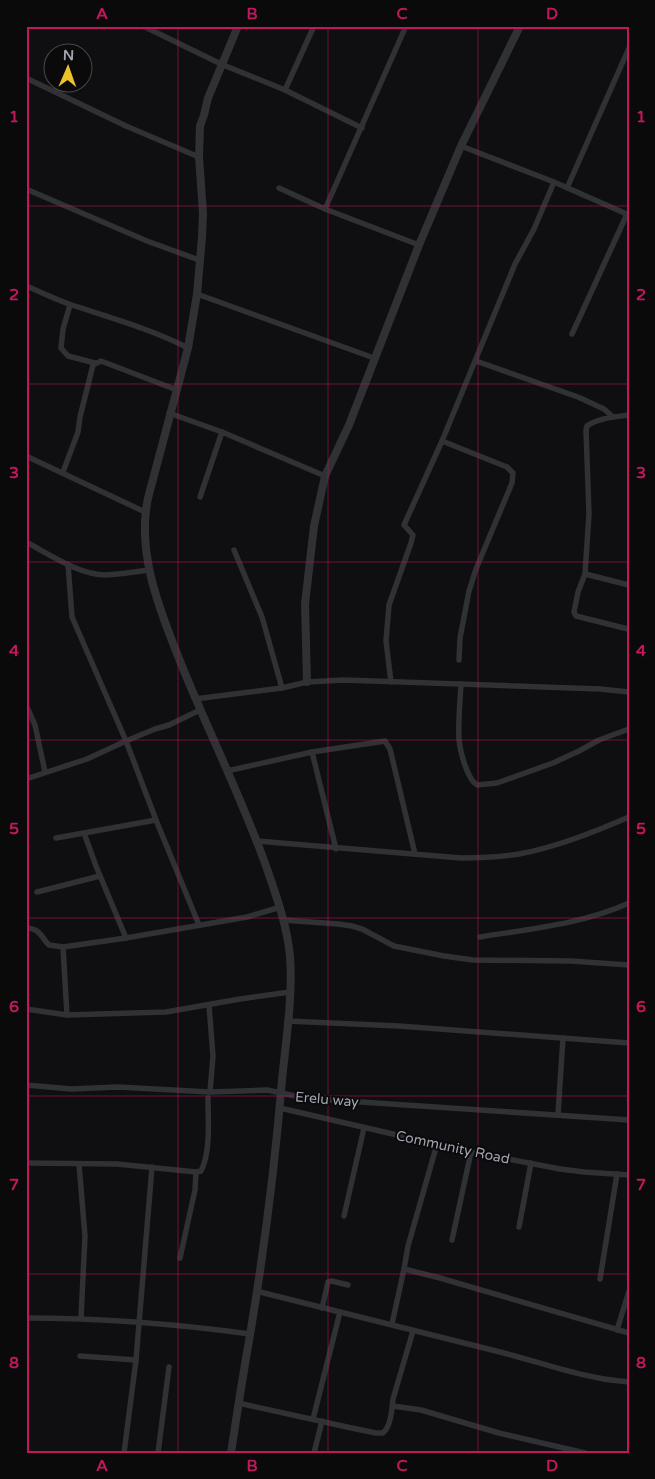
<svg xmlns="http://www.w3.org/2000/svg" width="655" height="1479" font-family="'Varela Round',sans-serif">
<style>
.lines{fill:none;stroke-linecap:round;stroke-linejoin:round}
.minor{stroke:#303135;stroke-width:5.5}
.tertiary{stroke:#303135;stroke-width:8}
.grid{fill:none;stroke:#c2185b;stroke-width:1;stroke-opacity:0.55}
.labels{text-anchor:middle;stroke-width:4;stroke-linejoin:round;paint-order:stroke}
.street-label{font-size:14px;fill:#a1a4b1;stroke:#0a0a0b}
.neatline{fill:none;stroke:#c2185b;stroke-width:2}
.grid-label{font-size:16px;text-anchor:middle;font-weight:bold;fill:#c2185b}
</style>
<rect width="100%" height="100%" fill="#0f0f11"/>
<g class="lines">
<g class="minor">
<path d="M 143,26 L 221,64 L 285,90 L 362,128"/>
<path d="M 26,78 L 126,126 L 199,157"/>
<path d="M 285,90 L 314,26"/>
<path d="M 461,146 L 554,182 L 629,215"/>
<path d="M 279,188 L 325,209 L 419,245"/>
<path d="M 567,188 L 629,48"/>
<path d="M 26,189 L 147,241 L 199,260"/>
<path d="M 325,209 L 406,26"/>
<path d="M 26,286 C 41,292 57,300 72,305 C 111,318 151,329 188,348"/>
<path d="M 197,294 L 374,358"/>
<path d="M 70,305 L 63,329 L 61,348 L 68,356 L 95,363"/>
<path d="M 572,334 L 627,214"/>
<path d="M 476,361 L 578,397 L 604,409 L 613,417"/>
<path d="M 169,413 L 222,432 L 325,476"/>
<path d="M 442,441 L 507,467 L 513,473 L 512,483 L 476,569 L 469,591 L 460,638 L 459,660"/>
<path d="M 26,456 L 145,512"/>
<path d="M 63,472 L 78,432 L 80,417 L 93,365 L 101,361 L 177,390"/>
<path d="M 200,497 L 222,432"/>
<path d="M 26,542 C 49,554 79,575 106,575 C 120,574 135,572 149,570"/>
<path d="M 234,550 L 262,617 L 282,688"/>
<path d="M 68,564 L 72,617 L 126,741 L 156,820 L 199,925"/>
<path d="M 585,574 L 629,585"/>
<path d="M 628,629 L 576,616 L 574,612 L 578,592 L 585,574 L 589,514 L 586,430 L 587,426 C 598,418 615,417 629,415"/>
<path d="M 391,682 L 386,641 L 389,605 L 411,543 L 413,535 L 404,525 L 442,441 L 515,264 L 534,229 L 554,182"/>
<path d="M 461,684 C 460,702 458,721 459,739 C 460,751 467,779 477,785 L 497,783 L 553,763 L 579,751 L 599,740 L 629,729"/>
<path d="M 195,699 L 282,688 L 307,682 L 343,680 L 600,689 L 629,692"/>
<path d="M 26,705 L 35,725 L 45,772"/>
<path d="M 312,752 L 336,849"/>
<path d="M 227,771 L 312,752 L 385,741 L 390,749 L 415,854"/>
<path d="M 26,779 L 87,759 L 126,741 L 155,729 L 169,725 L 200,710"/>
<path d="M 56,838 L 84,833"/>
<path d="M 257,841 L 461,858 C 480,858 500,857 519,854 C 557,847 594,832 629,817"/>
<path d="M 37,892 L 100,876"/>
<path d="M 283,920 L 338,924 L 352,926 L 362,929 L 394,946 L 444,956 L 473,960 L 571,961 L 629,965"/>
<path d="M 26,928 C 41,929 40,936 49,945 L 63,947 L 126,938 L 247,917 L 281,907"/>
<path d="M 480,937 C 529,929 583,924 629,903"/>
<path d="M 126,938 L 96,866 L 84,833 L 156,820"/>
<path d="M 63,947 L 67,1015"/>
<path d="M 209,1005 L 213,1056 L 210,1092"/>
<path d="M 26,1009 L 67,1015 L 166,1012 L 240,999 L 290,992"/>
<path d="M 287,1021 L 399,1026 L 629,1043"/>
<path d="M 26,1085 L 71,1089 L 118,1087 L 210,1092 L 267,1090 L 300,1097 L 331,1100 L 629,1120"/>
<path d="M 280,1108 L 471,1152 L 560,1169 L 584,1172 L 629,1175"/>
<path d="M 558,1114 L 563,1038"/>
<path d="M 26,1163 L 117,1164 L 196,1172"/>
<path d="M 79,1164 L 85,1236 L 81,1318"/>
<path d="M 344,1216 L 364,1128"/>
<path d="M 519,1227 L 531,1163"/>
<path d="M 452,1240 L 471,1152"/>
<path d="M 180,1258 L 195,1190 L 196,1172 L 201,1171 C 211,1152 208,1119 208,1098"/>
<path d="M 404,1269 L 440,1278 L 629,1333"/>
<path d="M 600,1279 L 617,1174"/>
<path d="M 256,1291 C 336,1311 416,1331 496,1351 C 530,1359 564,1372 599,1378 C 608,1380 619,1381 629,1382"/>
<path d="M 322,1308 L 328,1282 L 332,1281 L 348,1285"/>
<path d="M 26,1318 C 101,1318 176,1324 250,1334"/>
<path d="M 392,1324 L 404,1269 L 408,1246 L 437,1144"/>
<path d="M 617,1330 L 629,1291"/>
<path d="M 80,1356 L 136,1360"/>
<path d="M 238,1403 L 347,1427 L 376,1433 L 383,1433 C 391,1426 392,1409 393,1399 L 413,1331"/>
<path d="M 393,1406 L 421,1410 L 499,1433 L 585,1453"/>
<path d="M 313,1419 L 340,1312"/>
<path d="M 124,1453 L 136,1360 L 152,1167"/>
<path d="M 158,1453 L 169,1367"/>
<path d="M 314,1453 L 322,1421"/>
</g>
<g class="tertiary">
<path d="M 307,682 L 305,604 L 314,526 L 325,476 L 349,425 L 419,245 L 461,146 L 520,26"/>
<path d="M 231,1453 C 237,1413 243,1375 250,1335 C 264,1251 275,1165 282,1080 C 286,1040 293,996 290,956 C 287,925 276,895 266,866 C 240,793 204,723 176,651 C 157,603 137,550 148,498 L 188,348 L 197,294 L 202,237 L 203,213 L 199,157 L 200,126 L 204,115 L 208,98 L 238,26"/>
</g>
</g>
<path class="grid" d="M 178,26 L 178,1453M 328,26 L 328,1453M 478,26 L 478,1453M 26,206 L 629,206M 26,384 L 629,384M 26,562 L 629,562M 26,740 L 629,740M 26,918 L 629,918M 26,1096 L 629,1096M 26,1274 L 629,1274"/>
<g class="labels">
<g class="street-label">
<text transform="translate(327 1099) rotate(5)" y="5">Erelu way</text>
<text transform="translate(453 1147) rotate(12)" y="5">Community Road</text>
</g>
</g>
<rect width="655" height="1479" fill="none" stroke="#0a0a0b" stroke-width="55"/>
<g transform="translate(68 68) rotate(2)"><circle r="24" fill="#0a0a0b" stroke="#46484d"/>
<path d="M0-4L9 19L0 12L-9 19Z" fill="#ecc22c"/>
<text y="-8" font-size="14" font-weight="bold" text-anchor="middle" fill="#a1a4b1">N</text>
</g>
<rect x="28" y="28" width="600" height="1424" class="neatline"/>
<g class="grid-label">
<text x="102" y="19">A</text>
<text x="252" y="19">B</text>
<text x="402" y="19">C</text>
<text x="552" y="19">D</text>
<text x="14" y="122">1</text>
<text x="641" y="122">1</text>
<text x="14" y="300">2</text>
<text x="641" y="300">2</text>
<text x="14" y="478">3</text>
<text x="641" y="478">3</text>
<text x="14" y="656">4</text>
<text x="641" y="656">4</text>
<text x="14" y="834">5</text>
<text x="641" y="834">5</text>
<text x="14" y="1012">6</text>
<text x="641" y="1012">6</text>
<text x="14" y="1190">7</text>
<text x="641" y="1190">7</text>
<text x="14" y="1368">8</text>
<text x="641" y="1368">8</text>
<text x="102" y="1471">A</text>
<text x="252" y="1471">B</text>
<text x="402" y="1471">C</text>
<text x="552" y="1471">D</text>
</g>
</svg>
